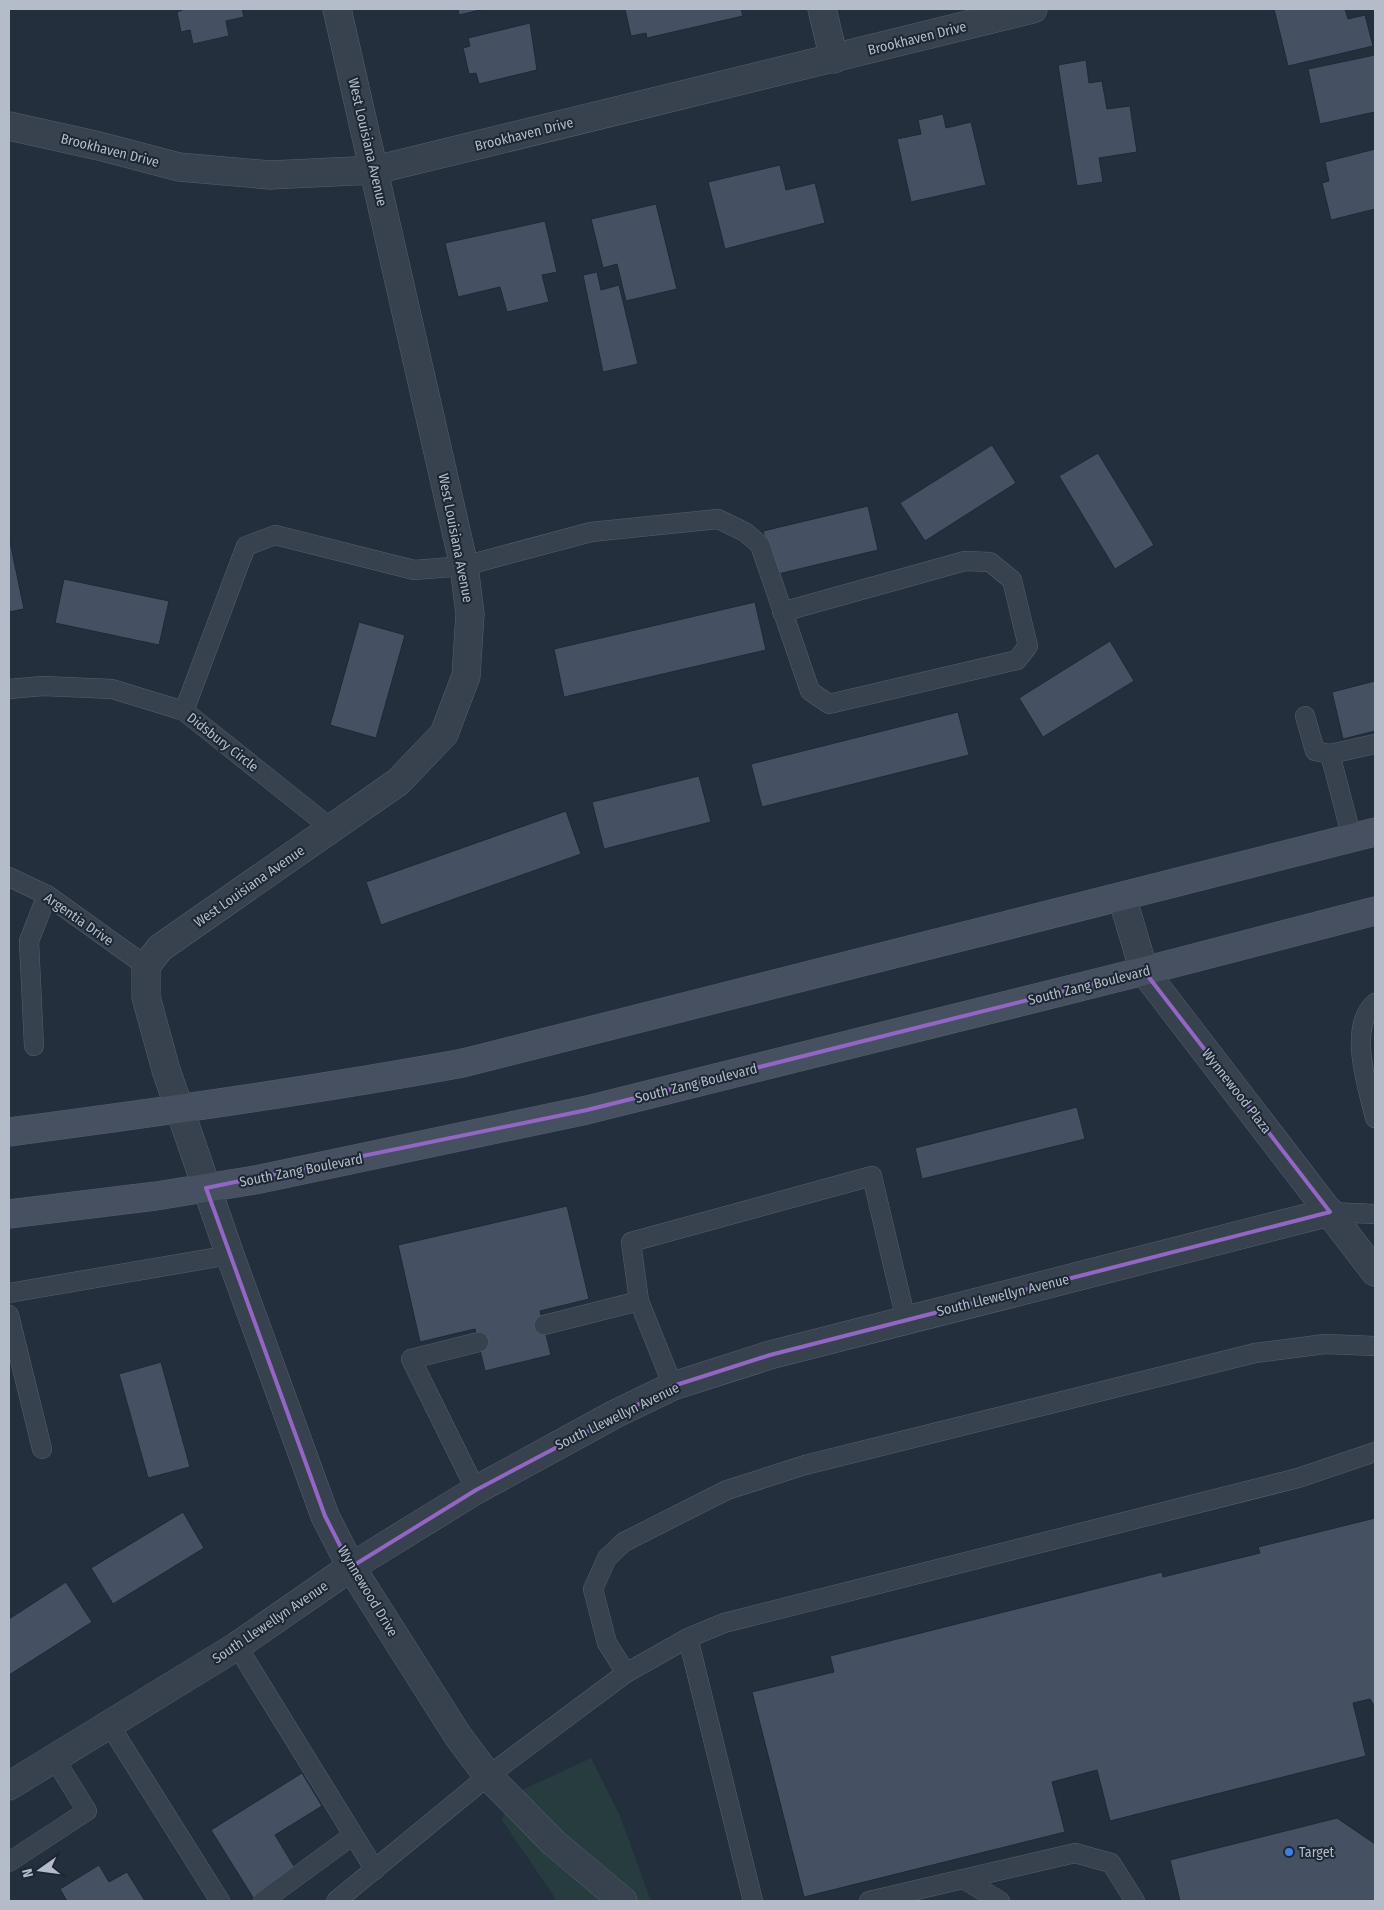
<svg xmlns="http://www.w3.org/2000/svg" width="1384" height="1910" font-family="'Fira Sans Condensed',sans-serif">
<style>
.green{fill:#263c3f}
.building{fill:#455162;stroke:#1f2835}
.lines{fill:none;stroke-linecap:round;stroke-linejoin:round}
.lane-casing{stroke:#565f6c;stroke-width:20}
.street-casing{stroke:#565f6c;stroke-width:29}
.secondary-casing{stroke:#565f6c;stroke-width:29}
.lane{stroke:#38414e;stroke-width:19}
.street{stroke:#38414e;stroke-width:28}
.secondary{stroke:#465061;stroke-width:28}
.marked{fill:none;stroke:#9266c3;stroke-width:4;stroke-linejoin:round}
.shop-dot{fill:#3f7fe0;stroke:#1d2633;stroke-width:2}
.labels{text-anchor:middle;stroke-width:4;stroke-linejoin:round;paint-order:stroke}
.street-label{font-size:14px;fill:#b4bcc9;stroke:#1d2633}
.poi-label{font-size:14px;fill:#b4bcc9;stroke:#1d2633;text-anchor:start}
</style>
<rect width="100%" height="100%" fill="#242f3e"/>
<path class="green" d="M 591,1758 L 620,1816 L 651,1901 L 557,1901 L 502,1820 L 508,1803 L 520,1791 Z"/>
<g class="building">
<path d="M 185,9 L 242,9 L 244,17 L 226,21 L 229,36 L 193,44 L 190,30 L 181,32 L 177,12 Z"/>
<path d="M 458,9 L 484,9 L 459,15 Z"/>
<path d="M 625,9 L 741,9 L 743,16 L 647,38 L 646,33 L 631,36 Z"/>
<path d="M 1274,9 L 1345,9 L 1348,19 L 1365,15 L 1373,46 L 1288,66 Z"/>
<path d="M 530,23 L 537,70 L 479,84 L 476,73 L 469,74 L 463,48 L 470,46 L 468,38 Z"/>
<path d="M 1375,55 L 1375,112 L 1320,124 L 1308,69 Z"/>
<path d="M 1086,60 L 1089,83 L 1102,81 L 1107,109 L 1130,106 L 1137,152 L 1099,158 L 1103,182 L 1077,186 L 1058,65 Z"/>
<path d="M 943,114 L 946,128 L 971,122 L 986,185 L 911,202 L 897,139 L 921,134 L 918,120 Z"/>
<path d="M 1375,149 L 1375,209 L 1331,220 L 1322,183 L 1329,181 L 1325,162 Z"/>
<path d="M 780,165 L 786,190 L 815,183 L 825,223 L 725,249 L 708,182 Z"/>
<path d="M 656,204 L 677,289 L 626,301 L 617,264 L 603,268 L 591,219 Z"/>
<path d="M 545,221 L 557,272 L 542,275 L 549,302 L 507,312 L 500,287 L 458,297 L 445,243 Z"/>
<path d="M 597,272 L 601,290 L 619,285 L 638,364 L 603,372 L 583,275 Z"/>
<path d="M 992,445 L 1016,483 L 925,541 L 900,503 Z"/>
<path d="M 1098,453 L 1154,545 L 1115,569 L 1059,476 Z"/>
<path d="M 868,506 L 878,550 L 774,575 L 763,531 Z"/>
<path d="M 9,537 L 24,609 L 9,612 Z"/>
<path d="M 64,579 L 169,601 L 159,645 L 55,623 Z"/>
<path d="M 755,602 L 766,650 L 564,697 L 554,649 Z"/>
<path d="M 359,622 L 405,635 L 376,738 L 330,725 Z"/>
<path d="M 1110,641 L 1134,681 L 1043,737 L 1019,698 Z"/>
<path d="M 1375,681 L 1375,731 L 1343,739 L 1332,692 Z"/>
<path d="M 958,712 L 969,755 L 762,807 L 751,764 Z"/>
<path d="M 699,776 L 711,822 L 604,849 L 592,802 Z"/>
<path d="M 566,811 L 581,854 L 381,925 L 366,882 Z"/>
<path d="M 1077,1107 L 1085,1139 L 922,1179 L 915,1148 Z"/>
<path d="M 567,1206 L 589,1299 L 540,1311 L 551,1355 L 485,1371 L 475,1329 L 420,1342 L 398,1245 Z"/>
<path d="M 161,1362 L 190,1467 L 148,1478 L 119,1374 Z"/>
<path d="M 183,1512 L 204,1548 L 113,1604 L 91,1568 Z"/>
<path d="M 1375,1518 L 1375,1707 L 1370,1699 L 1353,1703 L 1366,1756 L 1110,1821 L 1097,1770 L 1052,1782 L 1065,1832 L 804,1897 L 752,1692 L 834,1672 L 830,1656 L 1162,1572 L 1163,1577 L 1260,1553 L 1258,1547 Z"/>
<path d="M 66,1582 L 92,1622 L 9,1675 L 9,1619 Z"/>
<path d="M 302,1773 L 322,1806 L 275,1835 L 298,1873 L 254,1899 L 211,1830 Z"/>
<path d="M 1337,1818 L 1375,1844 L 1375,1901 L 1180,1901 L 1170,1860 Z"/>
<path d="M 99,1865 L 109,1882 L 127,1872 L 145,1901 L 67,1901 L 60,1889 Z"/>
</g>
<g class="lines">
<g class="lane-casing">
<g id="lane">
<path d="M 9,689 L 43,686 L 112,689 L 184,711 L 332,829"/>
<path d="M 184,711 L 246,546 L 275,535 L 414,570 L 464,566 L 591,532 L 718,519 L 745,532 L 760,545 L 810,691 L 829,704 L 1017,660 L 1028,646 L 1012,580 L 990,562 L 965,561 L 782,612"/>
<path d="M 1305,716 L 1315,751 L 1330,754"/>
<path d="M 1352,838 L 1330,754 L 1375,744"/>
<path d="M 9,877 L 47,895 L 146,966"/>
<path d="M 1375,1003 C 1347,1027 1368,1088 1375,1118"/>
<path d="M 34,1046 L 29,941 L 47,895"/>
<path d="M 1330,1212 L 1375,1214"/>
<path d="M 9,1293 L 230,1255"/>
<path d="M 9,1315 L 42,1449"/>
<path d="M 544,1325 L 639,1301"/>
<path d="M 673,1386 L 639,1301 L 631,1242 L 872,1176 L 906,1320"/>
<path d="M 476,1490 L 411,1359 L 479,1342"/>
<path d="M 688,1638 L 753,1901"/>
<path d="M 237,1646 L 375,1870"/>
<path d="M 626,1673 L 607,1643 L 593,1589 L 607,1558 L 624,1542 L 727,1490 L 805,1465 L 1255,1353 L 1325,1344 L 1375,1346"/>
<path d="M 109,1724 L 220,1901"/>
<path d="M 9,1862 L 87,1811 L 54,1758"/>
<path d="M 963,1879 L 1000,1901"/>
<path d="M 263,1901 L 352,1836"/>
<path d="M 336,1901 L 488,1776 L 626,1673 L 688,1638 L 724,1623 L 1298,1478 L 1375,1452"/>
<path d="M 869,1901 L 1075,1853 L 1111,1863 L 1135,1901"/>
</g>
</g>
<g class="street-casing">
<g id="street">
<path d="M 337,9 L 464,566 L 470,614 L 466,676 L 444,734 L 398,782 L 160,948 L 146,966 L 146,997 L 166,1070 L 230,1255 L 325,1516 L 351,1567 L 458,1736 L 488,1776 L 554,1843 L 623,1901"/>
<path d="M 822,9 L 834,59"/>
<path d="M 9,126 L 99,146 L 179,167 L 270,175 L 375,170 L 1033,9"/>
<path d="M 1122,897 L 1144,971 L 1375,1272"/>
<path d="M 9,1786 L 237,1646 L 351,1567 L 476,1490 L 615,1414 L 673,1386 L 770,1355 L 1330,1212"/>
</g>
</g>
<g class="secondary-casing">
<g id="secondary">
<path d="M 9,1132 C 161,1112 312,1091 463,1063 L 1375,832"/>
<path d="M 9,1214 L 156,1196 L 255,1180 L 587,1110 L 1144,971 L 1375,911"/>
</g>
</g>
<use href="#lane" class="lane"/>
<use href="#street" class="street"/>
<use href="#secondary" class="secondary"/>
</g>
<path class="marked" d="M 1144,971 L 1330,1212 L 770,1355 L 673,1386 L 476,1490 L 351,1567 L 325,1516 L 206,1188 L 587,1110 Z"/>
<circle class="shop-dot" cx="1289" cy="1852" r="5"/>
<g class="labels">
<g class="street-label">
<text transform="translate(917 38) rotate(-14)" y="5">Brookhaven Drive</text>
<text transform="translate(524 134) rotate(-14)" y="5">Brookhaven Drive</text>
<text transform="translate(368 142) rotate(77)" y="5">West Louisiana Avenue</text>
<text transform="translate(110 150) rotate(14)" y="5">Brookhaven Drive</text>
<text transform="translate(456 538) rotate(79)" y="5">West Louisiana Avenue</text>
<text transform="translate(223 742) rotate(38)" y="5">Didsbury Circle</text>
<text transform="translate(249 886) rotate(-35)" y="5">West Louisiana Avenue</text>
<text transform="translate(79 919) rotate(35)" y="5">Argentia Drive</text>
<text transform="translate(1089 985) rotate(-14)" y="5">South Zang Boulevard</text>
<text transform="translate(696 1083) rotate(-14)" y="5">South Zang Boulevard</text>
<text transform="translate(1237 1091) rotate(52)" y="5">Wynnewood Plaza</text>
<text transform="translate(301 1170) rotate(-11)" y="5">South Zang Boulevard</text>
<text transform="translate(1003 1295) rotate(-14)" y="5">South Llewellyn Avenue</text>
<text transform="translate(617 1416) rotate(-26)" y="5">South Llewellyn Avenue</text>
<text transform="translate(368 1591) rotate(59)" y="5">Wynnewood Drive</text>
<text transform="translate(270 1622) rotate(-34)" y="5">South Llewellyn Avenue</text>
</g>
<g class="poi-label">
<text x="1299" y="1857">Target</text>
</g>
</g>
<rect width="1384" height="1910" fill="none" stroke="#b4bcc9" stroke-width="20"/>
<g transform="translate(40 1870) rotate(256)" stroke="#1d2633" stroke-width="4" paint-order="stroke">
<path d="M0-4L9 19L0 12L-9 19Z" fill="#b4bcc9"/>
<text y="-8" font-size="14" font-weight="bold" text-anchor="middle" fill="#b4bcc9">N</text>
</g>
</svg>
